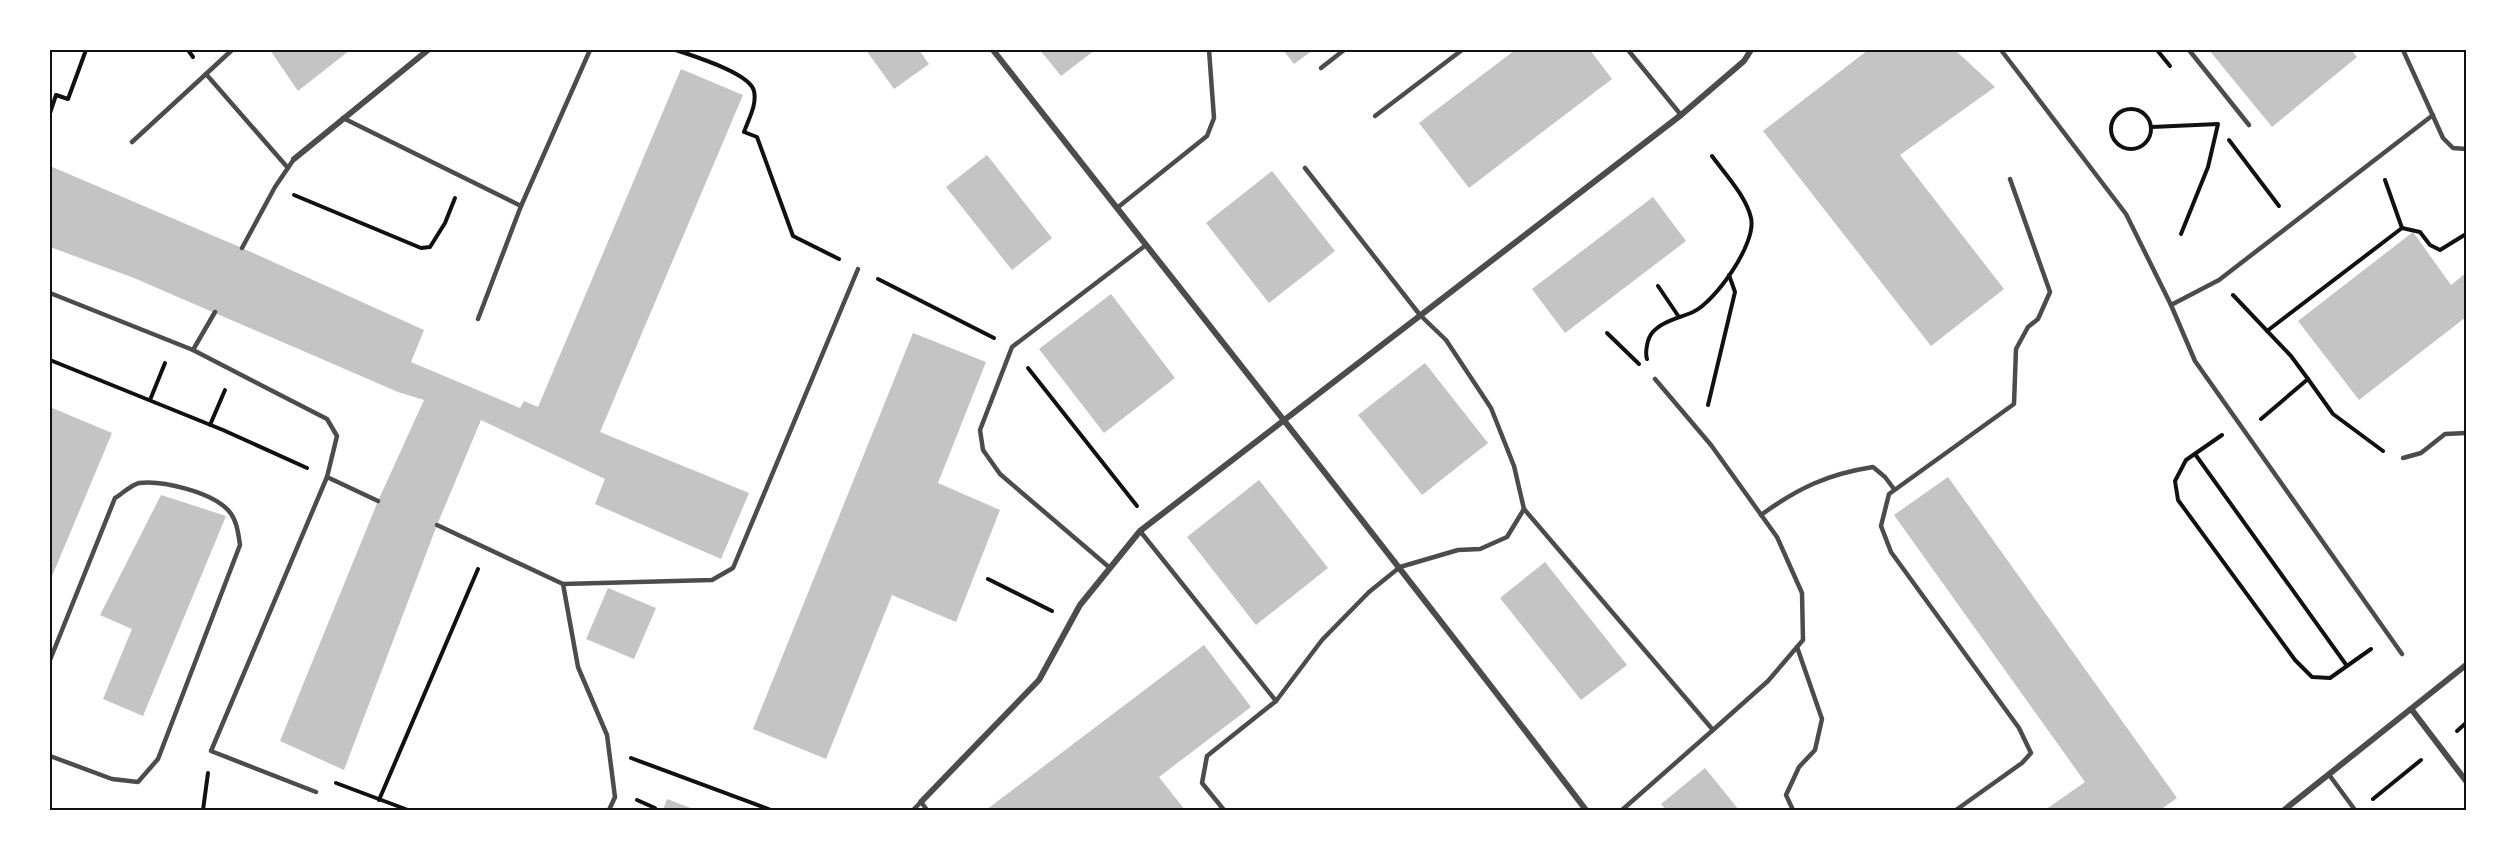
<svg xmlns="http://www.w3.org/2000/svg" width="2516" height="860" font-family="'DejaVu Sans',sans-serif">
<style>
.building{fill:#c4c4c4}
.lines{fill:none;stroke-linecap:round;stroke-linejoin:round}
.path{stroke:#111;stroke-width:4}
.service{stroke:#4c4c4c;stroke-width:4.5}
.minor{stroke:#4c4c4c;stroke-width:6}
.neatline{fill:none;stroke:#111;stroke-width:2}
</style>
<rect width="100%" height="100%" fill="#fff"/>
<g class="building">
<path d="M 270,50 L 350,50 L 298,91 Z"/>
<path d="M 866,50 L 919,50 L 929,64 L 894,89 Z"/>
<path d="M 1040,50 L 1095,50 L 1061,76 Z"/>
<path d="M 1283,50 L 1313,50 L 1294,64 Z"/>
<path d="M 1515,50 L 1590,50 L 1612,79 L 1469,188 L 1419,123 Z"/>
<path d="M 1868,50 L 1955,50 L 1995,87 L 1900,155 L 2004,289 L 1931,346 L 1763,131 Z"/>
<path d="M 2209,50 L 2351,50 L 2357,57 L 2272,127 Z"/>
<path d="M 681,69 L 743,95 L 600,432 L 749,493 L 721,559 L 595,504 L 605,479 L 481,420 L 437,525 L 344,770 L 280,741 L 378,501 L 424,400 L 398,392 L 134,278 L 50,247 L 50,166 L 242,248 L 424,330 L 411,362 L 520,408 L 524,401 L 538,407 Z"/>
<path d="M 987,155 L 1052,238 L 1012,270 L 946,187 Z"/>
<path d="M 1272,171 L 1335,251 L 1269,303 L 1206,223 Z"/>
<path d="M 1653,197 L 1686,241 L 1565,333 L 1532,289 Z"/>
<path d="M 2413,232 L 2451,285 L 2466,273 L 2466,317 L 2359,400 L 2298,321 Z"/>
<path d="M 1111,294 L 1175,378 L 1104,433 L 1039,349 Z"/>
<path d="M 913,333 L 986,362 L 938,483 L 1000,510 L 956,622 L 892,595 L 826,759 L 753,729 Z"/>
<path d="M 1425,363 L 1488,443 L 1422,495 L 1358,415 Z"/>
<path d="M 50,407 L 112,433 L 50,581 Z"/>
<path d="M 1948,477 L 2177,798 L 2160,810 L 2045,810 L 2085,782 L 1894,515 Z"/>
<path d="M 1259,480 L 1328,568 L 1256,625 L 1187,537 Z"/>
<path d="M 161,495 L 226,516 L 143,716 L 103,699 L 132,629 L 100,615 Z"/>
<path d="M 1545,562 L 1627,665 L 1581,700 L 1500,598 Z"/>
<path d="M 608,588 L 656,608 L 634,659 L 586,639 Z"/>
<path d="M 1204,645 L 1251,707 L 1159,777 L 1185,810 L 986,810 Z"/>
<path d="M 1705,768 L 1739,810 L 1666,810 L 1661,804 Z"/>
<path d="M 667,799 L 696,810 L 663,810 Z"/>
</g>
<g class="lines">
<g class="path">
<path d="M 188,50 L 193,57"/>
<path d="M 676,50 C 693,56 750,73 754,91 C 757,105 749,118 744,132 L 757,137 L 793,236 L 839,259"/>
<path d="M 2157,50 L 2170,66"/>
<circle cx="2131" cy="129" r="20"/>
<path d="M 50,113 L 56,95 L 68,99 L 86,50"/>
<path d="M 2152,127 L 2218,124 L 2208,167 L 2181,234"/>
<path d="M 2229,140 L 2279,206"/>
<path d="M 294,195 L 421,248 L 430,247 L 445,223 L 455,198"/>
<path d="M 2402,228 L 2420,232 L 2430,245 L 2440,250 L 2466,234"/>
<path d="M 878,279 L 994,338"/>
<path d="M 1658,286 L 1679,317"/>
<path d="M 2233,295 L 2291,356 L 2308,379"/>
<path d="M 2267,331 L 2402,228 L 2385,180"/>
<path d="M 1607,333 L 1639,364"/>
<path d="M 1647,359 C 1645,353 1647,339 1652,333 C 1662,321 1680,318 1693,312 C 1715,302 1757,243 1751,218 C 1746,196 1725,174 1712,156"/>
<path d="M 50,360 L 223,430 L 307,468"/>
<path d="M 1028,368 L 1137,506"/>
<path d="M 150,400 L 165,363"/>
<path d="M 1708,405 L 1735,292 L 1729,275"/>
<path d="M 2261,419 L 2308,379 L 2333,414 L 2383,451"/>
<path d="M 210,425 L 225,390"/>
<path d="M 2222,435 L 2186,460 L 2175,481 L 2178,500 L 2295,660 L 2312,677 L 2330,678 L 2371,649"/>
<path d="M 2195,454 L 2347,666"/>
<path d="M 988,579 L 1052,611"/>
<path d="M 2457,731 L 2466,723"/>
<path d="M 631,758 L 771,810"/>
<path d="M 336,783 L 408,810"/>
<path d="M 2373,799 L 2421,760"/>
<path d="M 379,800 L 478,569"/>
<path d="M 637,800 L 655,808"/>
<path d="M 203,810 L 208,773"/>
</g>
<g class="service">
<path d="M 1628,50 L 1681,115"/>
<path d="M 2001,50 L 2126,214 L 2171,305"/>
<path d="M 2189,50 L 2249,125"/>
<path d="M 2403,50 L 2443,138 L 2453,148 L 2466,149"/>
<path d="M 1321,68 L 1344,50"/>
<path d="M 206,74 L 232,50"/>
<path d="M 1375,116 L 1462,50"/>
<path d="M 343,118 L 521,206 L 478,319"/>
<path d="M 132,142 L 206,74 L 288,168"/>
<path d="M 521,206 L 590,50"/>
<path d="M 1117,208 L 1207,136 L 1214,118 L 1209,50"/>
<path d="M 242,248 L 275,187 L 294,159"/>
<path d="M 50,293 L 193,350"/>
<path d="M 215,312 L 193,350 L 327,419 L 337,436 L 327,477 L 378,501"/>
<path d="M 1655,379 L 1711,445 L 1777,537 L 1802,593 L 1803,640 L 1768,681 L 1713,730"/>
<path d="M 2403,458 L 2421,453 L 2445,434 L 2466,433"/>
<path d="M 1524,509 L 1713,730 L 1622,810"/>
<path d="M 1761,515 C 1798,488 1828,474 1873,467 L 1885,477 L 1894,489"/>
<path d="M 437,525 L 563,584 L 578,667 L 607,735 L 615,797 L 609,810"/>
<path d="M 1140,531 L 1276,701 L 1207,756 L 1202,783 L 1224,810"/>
<path d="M 1110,568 L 1000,474 L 983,450 L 980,430 L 1012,347 L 1146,245"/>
<path d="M 563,584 L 712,580 L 733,568 L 858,269"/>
<path d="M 2402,654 L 2195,361 L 2171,305 L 2219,280 L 2433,115"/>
<path d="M 50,660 L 115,498 C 122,494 131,485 139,483 C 162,480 211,492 228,510 C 237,520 238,532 240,545 L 158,759 L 138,782 L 112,779 L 50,756"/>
<path d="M 1276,701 L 1322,640 L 1369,592 L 1400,567 L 1458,550 L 1480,549 L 1507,537 L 1524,509 L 1514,466 L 1491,408 L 1446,340 L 1420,315 L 1305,168"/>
<path d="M 2330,776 L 2355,810"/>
<path d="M 316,792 L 211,751 L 327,477"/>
<path d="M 913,810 L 921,802 L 927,810"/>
<path d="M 1793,810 L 1786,795 L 1799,767 L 1815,750 L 1822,719 L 1797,647"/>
<path d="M 1956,810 L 2022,763 L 2031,753 L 2019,728 L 1891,552 L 1881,526 L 1889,494 L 2014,404 L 2016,349 L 2028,327 L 2038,319 L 2050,292 L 2010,179"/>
</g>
<g class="minor">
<path d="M 993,50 C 1191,303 1392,555 1586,810"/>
<path d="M 294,159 L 428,50"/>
<path d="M 2412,710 L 2466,781"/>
<path d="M 921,802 L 1039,680 L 1080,605 L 1140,531 L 1681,115 L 1744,61 L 1751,50"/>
<path d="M 2284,810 L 2466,665"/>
</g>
</g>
<rect width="2516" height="860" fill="none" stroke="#ffffff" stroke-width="102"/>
<rect x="51" y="51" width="2414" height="758" class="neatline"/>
</svg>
